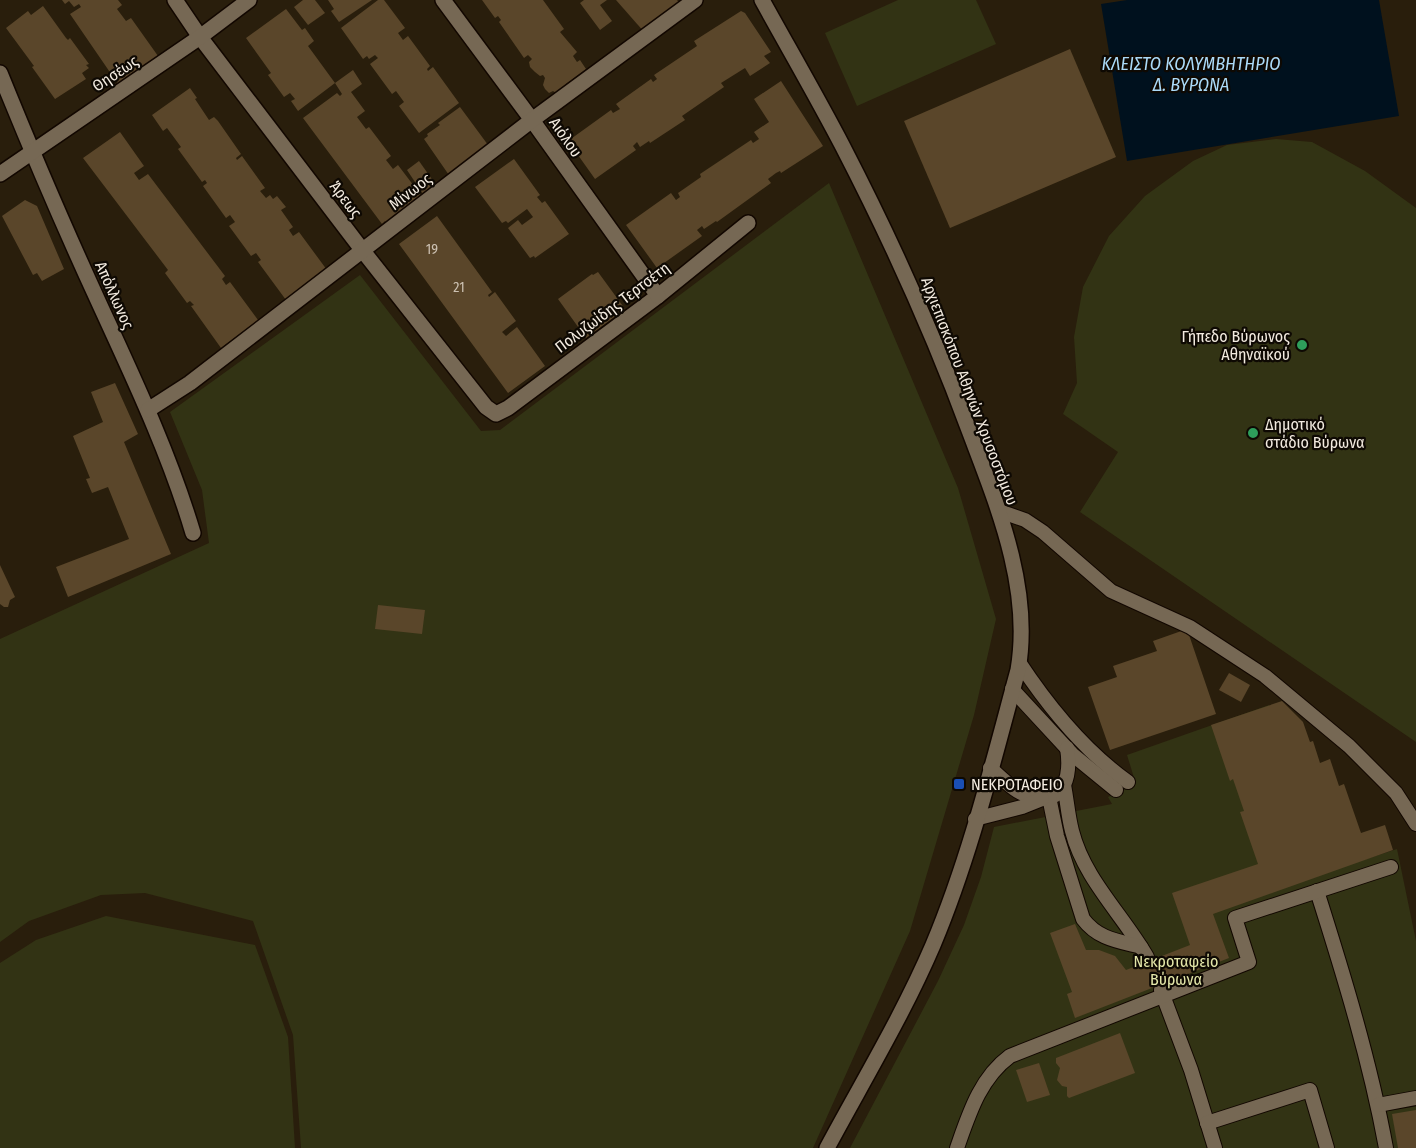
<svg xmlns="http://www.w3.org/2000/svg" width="1416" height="1148" font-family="'Fira Sans Condensed',sans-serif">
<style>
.green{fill:#323314}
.water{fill:#00111e}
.building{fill:#5a462a}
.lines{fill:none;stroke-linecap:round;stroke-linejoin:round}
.service-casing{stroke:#120700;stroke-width:16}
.minor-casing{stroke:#120700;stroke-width:18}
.tertiary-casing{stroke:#120700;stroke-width:18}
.service{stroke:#766854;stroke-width:14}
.minor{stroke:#766854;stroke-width:15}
.tertiary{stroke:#766854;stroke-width:15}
.leisure-dot{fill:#2e9e5b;stroke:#0e0903;stroke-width:2}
.transit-dot{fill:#1a4fb4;stroke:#0e0903;stroke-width:2}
.labels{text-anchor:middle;stroke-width:4.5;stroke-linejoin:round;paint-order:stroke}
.number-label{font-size:14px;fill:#ccc1b2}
.street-label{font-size:16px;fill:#f2eadf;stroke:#0e0903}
.poi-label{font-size:16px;fill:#f2eadf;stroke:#0e0903;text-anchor:start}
.park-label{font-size:16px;fill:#e4e7a9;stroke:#0e0903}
.water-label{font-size:18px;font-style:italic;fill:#abdaf8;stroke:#0e0903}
</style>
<rect width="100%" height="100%" fill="#291e0c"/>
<g class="green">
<path d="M 898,0 L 976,0 L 996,44 L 857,106 L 825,33 Z"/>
<path d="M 1276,139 L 1312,142 L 1365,171 L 1416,208 L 1416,742 L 1080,512 L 1118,452 L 1063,414 L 1077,383 L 1074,337 L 1083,287 L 1109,236 L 1145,196 L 1193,161 L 1227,145 Z"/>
<path d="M 829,183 L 958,488 L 996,619 L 974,715 L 910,931 L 813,1148 L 301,1148 L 293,1035 L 253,921 L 145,893 L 101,895 L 29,921 L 0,942 L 0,639 L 209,543 L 202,490 L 170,412 L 360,275 L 481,431 L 500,430 Z"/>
<path d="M 1269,705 L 1326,872 L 1397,849 L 1416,941 L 1416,1148 L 850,1148 L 938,981 L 964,925 L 981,877 L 994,827 L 1112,804 L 1108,797 L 1136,784 L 1127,755 Z"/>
<path d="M 106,916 L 255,945 L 288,1037 L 295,1148 L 0,1148 L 0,963 L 36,940 Z"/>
</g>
<path class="water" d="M 1127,0 L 1379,0 L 1399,116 L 1127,161 L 1101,4 Z"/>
<g class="building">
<path d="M 62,0 L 118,0 L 122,5 L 117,9 L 126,21 L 131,18 L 158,56 L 118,84 L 70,14 L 81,7 L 79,4 L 74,7 L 69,1 L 65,4 Z"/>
<path d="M 303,0 L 315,0 L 325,13 L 308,25 L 294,7 Z"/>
<path d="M 328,0 L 372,0 L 339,22 L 331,11 L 334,9 Z"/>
<path d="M 378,0 L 384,0 L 405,28 L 398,33 L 403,40 L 408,36 L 430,66 L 427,69 L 428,71 L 433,67 L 459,103 L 419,133 L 399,106 L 404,102 L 396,91 L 392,94 L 370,64 L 378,58 L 375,55 L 369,59 L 367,56 L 363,59 L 341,28 Z"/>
<path d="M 482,0 L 543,0 L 564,29 L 560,32 L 577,52 L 573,56 L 577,62 L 580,60 L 586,69 L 566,84 L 563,92 L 558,94 L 553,91 L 549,93 L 545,89 L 543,85 L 545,78 L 543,75 L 540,76 L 535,72 L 530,67 L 529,62 L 532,59 L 528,55 L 524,58 L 499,22 L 501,20 L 498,16 L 495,18 Z"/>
<path d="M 584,0 L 607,0 L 600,5 L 612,21 L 600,30 L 580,3 Z"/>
<path d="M 616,0 L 677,0 L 682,6 L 645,33 Z"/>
<path d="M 43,6 L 66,38 L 68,40 L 70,38 L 89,64 L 86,65 L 89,68 L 82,73 L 86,79 L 55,99 L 32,67 L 34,66 L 6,28 L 28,11 L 31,15 Z"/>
<path d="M 286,9 L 302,30 L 305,28 L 314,41 L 308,46 L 335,83 L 298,111 L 291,101 L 295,99 L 290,93 L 284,97 L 268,75 L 271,73 L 246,38 Z"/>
<path d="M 741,11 L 745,13 L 771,52 L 764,56 L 770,63 L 750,76 L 745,68 L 721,83 L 724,87 L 682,116 L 685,120 L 650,143 L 649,141 L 640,147 L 637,142 L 633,146 L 636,150 L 595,179 L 568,141 L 611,110 L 613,113 L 620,109 L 616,104 L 651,79 L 653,82 L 657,79 L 654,75 L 697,46 L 694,41 Z"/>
<path d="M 1070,49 L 1116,157 L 950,228 L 904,121 Z"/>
<path d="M 353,70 L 362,84 L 351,92 L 365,111 L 357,117 L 366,129 L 369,127 L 391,156 L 386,160 L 393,169 L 398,165 L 423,198 L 387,225 L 385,221 L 382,224 L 303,118 L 337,93 L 340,96 L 342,94 L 335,83 Z"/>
<path d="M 781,81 L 823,146 L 781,173 L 780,171 L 776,173 L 768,179 L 771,183 L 717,222 L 716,221 L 704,229 L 702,226 L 697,230 L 702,236 L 657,268 L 626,225 L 671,193 L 676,200 L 680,197 L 678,193 L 701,177 L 700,174 L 751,140 L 753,143 L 759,139 L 754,132 L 769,122 L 754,99 Z"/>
<path d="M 190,88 L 197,98 L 195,99 L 209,120 L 214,117 L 218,121 L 241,154 L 236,158 L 237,160 L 242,156 L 265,188 L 260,191 L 266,198 L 270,195 L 273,199 L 277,196 L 286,207 L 281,210 L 293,227 L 289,230 L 293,236 L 299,232 L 327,270 L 286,300 L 258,262 L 261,260 L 256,253 L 251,256 L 229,226 L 235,222 L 230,215 L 226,218 L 203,186 L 207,183 L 205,180 L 202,182 L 178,149 L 181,147 L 167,128 L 163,131 L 152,115 Z"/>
<path d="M 460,107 L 491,149 L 451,178 L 424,139 L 428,136 L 427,134 L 440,125 L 438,123 Z"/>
<path d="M 120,132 L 144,166 L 134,173 L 139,180 L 148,174 L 225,276 L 222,279 L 226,285 L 230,282 L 258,320 L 221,348 L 191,306 L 194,305 L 190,301 L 187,303 L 165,273 L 168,270 L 83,158 Z"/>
<path d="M 514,159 L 540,195 L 537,197 L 542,203 L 545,201 L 569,234 L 535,258 L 534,256 L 530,258 L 508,228 L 518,220 L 522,225 L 533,217 L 527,209 L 508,223 L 506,221 L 502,223 L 475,187 Z"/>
<path d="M 419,161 L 436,185 L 423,194 L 407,170 Z"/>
<path d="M 25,200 L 37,206 L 64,269 L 42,281 L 37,273 L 33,275 L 2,216 Z"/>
<path d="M 437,216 L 492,292 L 488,295 L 489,297 L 495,292 L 516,321 L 502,332 L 506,336 L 517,327 L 545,366 L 508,393 L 399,244 Z"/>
<path d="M 598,272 L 625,309 L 586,338 L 558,299 L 592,274 L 593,275 Z"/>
<path d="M 115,383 L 138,434 L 124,442 L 171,554 L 68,597 L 56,567 L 129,539 L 108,487 L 92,493 L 86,479 L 90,478 L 73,436 L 103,422 L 91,392 Z"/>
<path d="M 0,565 L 15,597 L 10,600 L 8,607 L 4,607 L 0,604 Z"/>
<path d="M 378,605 L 425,610 L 422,634 L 375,629 Z"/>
<path d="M 1187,629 L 1216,714 L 1110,750 L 1088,687 L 1117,677 L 1113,666 L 1157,651 L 1153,641 Z"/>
<path d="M 1229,673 L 1250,685 L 1241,702 L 1219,690 Z"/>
<path d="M 1282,701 L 1303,722 L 1310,742 L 1313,741 L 1320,763 L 1330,759 L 1339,786 L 1344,784 L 1361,833 L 1385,825 L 1393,850 L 1213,914 L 1229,958 L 1075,1018 L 1067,994 L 1072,992 L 1050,933 L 1075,924 L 1086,950 L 1099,950 L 1115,956 L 1126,970 L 1190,945 L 1172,893 L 1258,864 L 1240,812 L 1244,811 L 1233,779 L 1230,781 L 1211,725 Z"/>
<path d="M 1120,1033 L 1135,1073 L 1069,1098 L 1067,1096 L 1067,1087 L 1062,1086 L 1057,1080 L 1060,1068 L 1056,1063 L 1056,1058 Z"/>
<path d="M 1039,1063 L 1050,1095 L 1027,1102 L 1016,1070 Z"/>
<path d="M 1416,1110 L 1416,1148 L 1398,1148 L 1392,1114 Z"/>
</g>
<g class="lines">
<g class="service-casing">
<g id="service">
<path d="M 999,511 L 1025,520 L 1043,532 L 1111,591 L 1190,627 L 1265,676 L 1349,746 L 1396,793 L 1416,824"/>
<path d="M 1019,662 C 1048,706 1085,751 1128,782"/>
<path d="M 1012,689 L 1073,755 L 1116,790"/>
<path d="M 990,768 C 1002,778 1016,794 1032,797 C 1066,806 1071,773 1067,748"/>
<path d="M 1064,785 C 1067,800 1068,816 1072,831 C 1084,879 1123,915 1147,957"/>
<path d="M 1049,797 L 1057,836 L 1083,919 C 1098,939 1118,941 1141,947"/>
<path d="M 975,819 L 1022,807 L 1042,799"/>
<path d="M 1317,891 C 1344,976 1370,1061 1386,1148"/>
<path d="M 1161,990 L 1191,1070 L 1215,1148"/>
<path d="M 1378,1105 L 1416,1098"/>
<path d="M 1207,1123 L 1310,1090 L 1327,1148"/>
<path d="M 957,1148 C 969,1114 980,1078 1010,1056 L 1249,962 L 1235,918 L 1391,867"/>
</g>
</g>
<g class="minor-casing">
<g id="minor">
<path d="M 175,0 L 200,37 L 363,251 L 486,407 L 496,414 L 508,408 L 658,296 L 748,223"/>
<path d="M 443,0 L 532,120 L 658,296"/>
<path d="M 0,73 C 30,147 61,220 94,292 C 130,371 168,449 193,533"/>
<path d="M 0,174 L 200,37 L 249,0"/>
<path d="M 148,410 L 190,383 L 532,120 L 695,0"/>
</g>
</g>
<g class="tertiary-casing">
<path id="tertiary" d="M 762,0 C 789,49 817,97 843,147 C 891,240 934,335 970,433 C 998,507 1032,589 1018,670 C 993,762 970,857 933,945 C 903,1015 863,1081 827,1148"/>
</g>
<use href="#service" class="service"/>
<use href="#minor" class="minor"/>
<use href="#tertiary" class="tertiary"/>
</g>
<g class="leisure-dot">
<circle cx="1302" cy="345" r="6"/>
<circle cx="1253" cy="433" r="6"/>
</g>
<rect class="transit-dot" x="953" y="778" width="12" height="12" rx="3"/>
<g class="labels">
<g class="number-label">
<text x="432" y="254">19</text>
<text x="459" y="292">21</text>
</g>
<g class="street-label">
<text transform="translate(115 73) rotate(-34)" y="6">Θησέως</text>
<text transform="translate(566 137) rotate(55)" y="6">Αιόλου</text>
<text transform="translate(410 191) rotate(-38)" y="6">Μίνωος</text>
<text transform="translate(346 199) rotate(53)" y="6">Άρεως</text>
<text transform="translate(115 295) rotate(66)" y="6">Απόλλωνος</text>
<text transform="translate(612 307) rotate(-37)" y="6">Πολυζωίδης Τερτσέτη</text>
<text transform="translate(970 391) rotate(69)" y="6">Αρχιεπισκόπου Αθηνών Χρυσοστόμου</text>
</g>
<g class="poi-label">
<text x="1290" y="342" text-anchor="end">Γήπεδο Βύρωνος<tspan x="1290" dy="18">Αθηναϊκού</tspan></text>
<text x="1265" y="430">Δημοτικό<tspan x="1265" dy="18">στάδιο Βύρωνα</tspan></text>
<text x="971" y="790">ΝΕΚΡΟΤΑΦΕΙΟ</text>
</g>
<g class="park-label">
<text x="1176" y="967">Νεκροταφείο<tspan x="1176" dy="18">Βύρωνα</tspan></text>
</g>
<g class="water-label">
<text x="1191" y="70">ΚΛΕΙΣΤΟ ΚΟΛΥΜΒΗΤΗΡΙΟ<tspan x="1191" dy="21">Δ. ΒΥΡΩΝΑ</tspan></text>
</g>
</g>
</svg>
